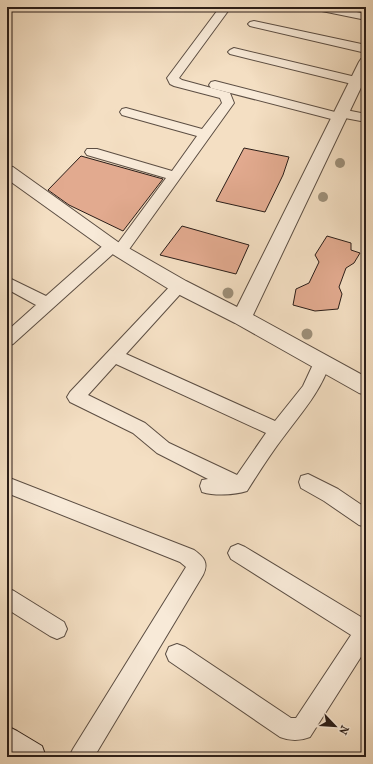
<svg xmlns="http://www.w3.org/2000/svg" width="373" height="764" font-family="'IM FELL French Canon',serif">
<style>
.building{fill:#e2aa8f;stroke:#2a1d18}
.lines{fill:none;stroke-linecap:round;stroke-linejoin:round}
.minor-casing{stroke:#5c4e43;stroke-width:2}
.tertiary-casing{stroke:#5c4e43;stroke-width:2}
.secondary-casing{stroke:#2a1d18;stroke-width:2}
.minor{fill:#f8ead8;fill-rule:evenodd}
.tertiary{fill:#f8ead8;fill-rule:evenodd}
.secondary{fill:#f8ead8;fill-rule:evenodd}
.tree{fill:#9d8f79}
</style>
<rect width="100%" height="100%" fill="#f4dfc3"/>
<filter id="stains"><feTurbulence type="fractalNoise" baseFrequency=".005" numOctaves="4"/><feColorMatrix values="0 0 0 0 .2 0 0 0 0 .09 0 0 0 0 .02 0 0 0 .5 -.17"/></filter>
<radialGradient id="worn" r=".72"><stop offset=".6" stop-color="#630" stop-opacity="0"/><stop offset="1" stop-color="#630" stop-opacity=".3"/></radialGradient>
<g class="building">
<path d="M 244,148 L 289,157 L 283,175 L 265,212 L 216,201 Z"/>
<path d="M 81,156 L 163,179 L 123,231 L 69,205 L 48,190 Z"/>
<path d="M 182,226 L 249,245 L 236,274 L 160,255 Z"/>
<path d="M 327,236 L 351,243 L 351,250 L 360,253 L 354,263 L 346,268 L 339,287 L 342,294 L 338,309 L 315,311 L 293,305 L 296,289 L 309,283 L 319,262 L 315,255 Z"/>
</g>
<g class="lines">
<g class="minor-casing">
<g id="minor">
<path d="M 220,7 L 231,7 L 179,78 L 182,80 L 230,93 L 234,103 L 125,255 L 120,256 L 114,253 L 13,344 L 7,346 L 7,331 L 36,305 L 7,289 L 7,277 L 46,296 L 107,242 L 112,241 L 118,243 L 166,178 L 87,155 L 85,152 L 87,149 L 97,149 L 172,171 L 197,136 L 122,115 L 120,112 L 122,109 L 126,108 L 202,129 L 222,103 L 220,98 L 174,86 L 170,84 L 167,78 Z"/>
<path d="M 312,7 L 333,7 L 366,14 L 366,20 L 317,10 Z"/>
<path d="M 254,21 L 366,45 L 366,53 L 250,26 L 248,24 L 250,22 Z"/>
<path d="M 234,48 L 360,78 L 362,81 L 360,84 L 356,85 L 230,54 L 228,52 L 230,50 Z"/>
<path d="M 215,81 L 335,112 L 341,109 L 366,114 L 366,122 L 345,118 L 339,121 L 211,88 L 209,85 L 211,82 Z"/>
<path d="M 179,281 L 184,282 L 187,286 L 184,290 L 126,354 L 275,421 L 303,386 L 316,358 L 322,357 L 328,358 L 330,363 C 321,391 302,412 285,435 C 271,453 259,472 247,491 C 234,495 215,496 202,492 L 200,486 L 202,480 L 208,479 L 157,453 L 133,433 L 70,402 L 67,397 L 70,392 L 174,282 ZM 116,364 L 266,433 L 237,475 L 169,443 L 145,423 L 88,395 Z"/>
<path d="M 308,474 L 338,489 L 366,508 L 366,527 L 359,525 L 324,501 L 301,488 L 299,482 L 301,476 Z"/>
<path d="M 7,477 L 194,550 C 204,557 209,563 203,575 L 94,757 L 69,757 L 73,749 L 186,567 L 180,562 L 7,493 Z"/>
<path d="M 238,544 L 245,547 L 366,620 L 366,649 L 310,737 C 300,741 290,741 280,737 L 169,661 L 166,654 L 169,647 L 177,644 L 185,647 L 291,718 L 296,718 L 351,635 L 231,559 L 228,553 L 231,547 Z"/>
<path d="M 7,588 L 14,591 L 64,622 L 67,629 L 64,636 L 57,639 L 50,636 L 7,609 Z"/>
</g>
</g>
<g class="tertiary-casing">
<path id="tertiary" d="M 366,58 L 366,77 L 253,315 L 366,377 L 366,395 L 359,393 L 235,323 L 172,291 L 106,250 L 7,179 L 7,166 L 13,167 L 118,242 L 186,281 L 237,307 L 359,62 L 361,59 Z"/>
</g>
<g class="secondary-casing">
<path id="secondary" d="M 7,726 L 17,731 L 42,746 L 46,757 L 7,757 Z"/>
</g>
<use href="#minor" class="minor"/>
<use href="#tertiary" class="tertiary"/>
<use href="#secondary" class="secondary"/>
</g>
<g class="tree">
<circle cx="340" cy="163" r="5"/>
<circle cx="323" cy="197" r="5"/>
<circle cx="228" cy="293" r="5.5"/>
<circle cx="307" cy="334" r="5.5"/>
</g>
<rect width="373" height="764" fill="none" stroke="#f4dfc3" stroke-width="24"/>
<rect x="8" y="8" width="357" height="748" fill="none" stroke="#2a1d18" stroke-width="2"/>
<rect x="12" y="12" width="349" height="740" fill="none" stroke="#2a1d18"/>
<g transform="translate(335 726) rotate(115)" stroke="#f8ead8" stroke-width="3" paint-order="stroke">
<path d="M0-3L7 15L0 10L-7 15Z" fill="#2a1d18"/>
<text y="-6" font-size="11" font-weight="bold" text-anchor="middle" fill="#2a1d18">N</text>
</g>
<rect width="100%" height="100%" filter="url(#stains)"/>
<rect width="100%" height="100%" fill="url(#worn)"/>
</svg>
